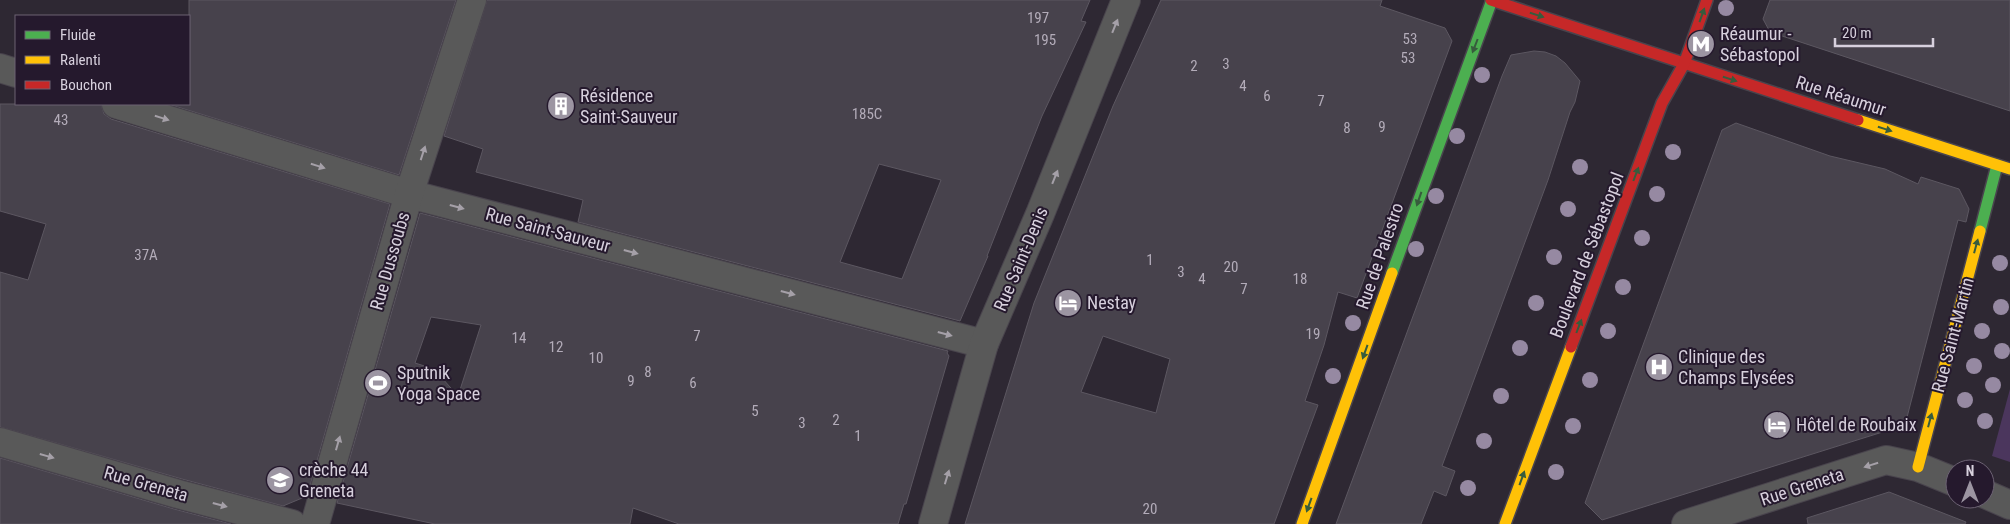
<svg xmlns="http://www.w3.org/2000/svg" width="2010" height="524" font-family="'Roboto Condensed',sans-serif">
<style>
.green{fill:#4b365d}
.building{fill:#47424c;stroke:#5c5761;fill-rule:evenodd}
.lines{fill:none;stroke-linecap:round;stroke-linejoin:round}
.street-casing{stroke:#49444d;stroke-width:30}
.fast-casing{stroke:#49444d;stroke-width:14}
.slow-casing{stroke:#49444d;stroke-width:14}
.jam-casing{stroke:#49444d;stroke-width:14}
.street{stroke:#595959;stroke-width:28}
.fast{stroke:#4caf50;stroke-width:11}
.slow{stroke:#ffc107;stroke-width:11}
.jam{stroke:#c62828;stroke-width:11}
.tree{fill:#9689a2}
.oneway{fill:#375c3d}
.oneway2{fill:#a5a0a8}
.labels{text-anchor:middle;stroke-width:4;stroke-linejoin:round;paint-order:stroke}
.number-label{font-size:15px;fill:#b3acb9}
.poi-label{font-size:18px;fill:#d7d0dd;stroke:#25192d;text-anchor:start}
.street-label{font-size:18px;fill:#d7d0dd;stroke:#25192d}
</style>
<rect width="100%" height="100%" fill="#2e2833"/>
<path class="green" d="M 2010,389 L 2010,462 L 1992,456 Z"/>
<g class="building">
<path d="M 189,0 L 456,0 L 399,175 L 168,104 L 189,104 Z"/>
<path d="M 487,0 L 1090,0 L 1081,21 L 1086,22 L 1042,116 L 987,256 L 988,256 L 960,321 L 578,222 L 583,200 L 476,172 L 483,149 L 444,136 ZM 879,164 L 941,180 L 902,279 L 840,262 Z"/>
<path d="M 1161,0 L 1382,0 L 1380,6 L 1445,28 L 1452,41 L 1357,298 L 1338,292 L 1324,345 L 1305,401 L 1318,405 L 1274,524 L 965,524 L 1034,303 L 1113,106 ZM 1103,336 L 1170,359 L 1156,413 L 1081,392 Z"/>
<path d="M 1770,0 L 2010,0 L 2010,111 L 1770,32 L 1763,19 Z"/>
<path d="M 1534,51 L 1545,52 L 1556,56 L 1565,63 L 1580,81 L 1575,102 L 1570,112 L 1548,180 L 1442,466 L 1455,471 L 1446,496 L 1434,491 L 1421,524 L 1336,524 L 1502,76 L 1511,55 Z"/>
<path d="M 0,104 L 101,104 L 104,114 L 111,119 L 390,204 L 307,496 L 283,506 L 182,479 L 0,427 L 0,272 L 28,280 L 46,224 L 0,211 Z"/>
<path d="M 1736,123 L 1830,156 L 1885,169 L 1918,184 L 1921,177 L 1959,189 L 1969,209 L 1966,222 L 1958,220 L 1905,425 L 1602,520 L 1585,503 L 1722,130 Z"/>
<path d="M 420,213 L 948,351 L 947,353 L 949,356 L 906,504 L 904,504 L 898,524 L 679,524 L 633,508 L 630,524 L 435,524 L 337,503 ZM 431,317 L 481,325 L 458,396 L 434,369 L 415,363 Z"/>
<path d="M 0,458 L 174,509 L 231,524 L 0,524 Z"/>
<path d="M 1889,492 L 1966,522 L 1965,524 L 1808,524 L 1807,518 Z"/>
</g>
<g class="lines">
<g class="street-casing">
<g id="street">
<path d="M 0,68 L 16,73"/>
<path d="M 116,104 L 409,194 L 984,344"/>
<path d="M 0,442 L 178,494 L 292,524"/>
<path d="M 1985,494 L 2010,505"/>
<path d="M 315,524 L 409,194 L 472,0"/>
<path d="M 933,524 L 984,344 L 1040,214 L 1126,0"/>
<path d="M 1686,524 L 1886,460 L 1918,467 L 1955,482"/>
</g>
</g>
<g class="fast-casing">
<g id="fast">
<path d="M 1980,231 L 1997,165"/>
<path d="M 1392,273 L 1492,0"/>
</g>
</g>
<g class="slow-casing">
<g id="slow">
<path d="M 1858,120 L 2010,169"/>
<path d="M 1918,467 L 1980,231"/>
<path d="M 1302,524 L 1392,273"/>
<path d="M 1505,524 L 1571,347"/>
</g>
</g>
<g class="jam-casing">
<g id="jam">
<path d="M 1491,0 L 1858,120"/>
<path d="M 1571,347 L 1662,103 L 1684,64 L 1707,0"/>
</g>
</g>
<use href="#street" class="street"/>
<use href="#fast" class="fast"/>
<use href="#slow" class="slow"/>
<use href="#jam" class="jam"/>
</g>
<g class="tree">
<circle cx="1726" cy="8" r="8"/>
<circle cx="1482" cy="75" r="8"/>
<circle cx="1457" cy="136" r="8"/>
<circle cx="1673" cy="152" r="8"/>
<circle cx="1580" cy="167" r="8"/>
<circle cx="1657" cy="194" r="8"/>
<circle cx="1436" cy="196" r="8"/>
<circle cx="1568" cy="209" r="8"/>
<circle cx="1642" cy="238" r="8"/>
<circle cx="1416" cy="249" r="8"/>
<circle cx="1554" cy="257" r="8"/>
<circle cx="2000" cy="263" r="8"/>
<circle cx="1623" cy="287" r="8"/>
<circle cx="1536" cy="303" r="8"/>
<circle cx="2001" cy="307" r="8"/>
<circle cx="1353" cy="323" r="8"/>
<circle cx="1608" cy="331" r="8"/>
<circle cx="1982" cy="331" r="8"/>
<circle cx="1520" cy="348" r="8"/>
<circle cx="2002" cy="351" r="8"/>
<circle cx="1974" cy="366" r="8"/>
<circle cx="1333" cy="376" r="8"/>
<circle cx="1590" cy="380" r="8"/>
<circle cx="1993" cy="385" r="8"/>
<circle cx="1501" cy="396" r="8"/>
<circle cx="1965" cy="400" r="8"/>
<circle cx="1985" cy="421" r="8"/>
<circle cx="1573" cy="426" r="8"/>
<circle cx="1484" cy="441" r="8"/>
<circle cx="1556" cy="472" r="8"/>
<circle cx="1468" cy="488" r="8"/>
</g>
<defs><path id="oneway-solid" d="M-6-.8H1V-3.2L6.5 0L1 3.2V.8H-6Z" transform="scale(1.25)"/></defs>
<g class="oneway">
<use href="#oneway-solid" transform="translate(1537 15) rotate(18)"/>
<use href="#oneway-solid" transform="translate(1702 15) rotate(-70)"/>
<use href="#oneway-solid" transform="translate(1475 46) rotate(111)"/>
<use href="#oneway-solid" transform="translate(1730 79) rotate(18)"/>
<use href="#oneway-solid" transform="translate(1885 129) rotate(18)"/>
<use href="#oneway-solid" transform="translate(1636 174) rotate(-69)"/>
<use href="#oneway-solid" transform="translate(1419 199) rotate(109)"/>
<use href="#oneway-solid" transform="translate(1976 246) rotate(-75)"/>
<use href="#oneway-solid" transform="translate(1579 326) rotate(-69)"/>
<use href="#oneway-solid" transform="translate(1365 352) rotate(110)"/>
<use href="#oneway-solid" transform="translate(1930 420) rotate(-75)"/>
<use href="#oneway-solid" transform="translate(1522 478) rotate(-70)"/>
<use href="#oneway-solid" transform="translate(1309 505) rotate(110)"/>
</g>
<g class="oneway2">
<use href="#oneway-solid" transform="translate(1115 26) rotate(-68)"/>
<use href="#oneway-solid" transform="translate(162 118) rotate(17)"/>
<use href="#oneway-solid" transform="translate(423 153) rotate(-72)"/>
<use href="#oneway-solid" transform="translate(318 166) rotate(17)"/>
<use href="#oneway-solid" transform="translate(1055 177) rotate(-68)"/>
<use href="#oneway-solid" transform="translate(457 207) rotate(15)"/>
<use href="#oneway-solid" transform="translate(631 252) rotate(15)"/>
<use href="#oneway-solid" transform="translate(788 293) rotate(15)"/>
<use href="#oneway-solid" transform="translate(945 334) rotate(15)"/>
<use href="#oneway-solid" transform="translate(338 443) rotate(-74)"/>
<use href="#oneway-solid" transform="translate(47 456) rotate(16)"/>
<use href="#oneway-solid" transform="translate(1871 465) rotate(162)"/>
<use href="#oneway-solid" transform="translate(947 477) rotate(-73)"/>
<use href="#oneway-solid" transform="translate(220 505) rotate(15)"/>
</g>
<defs>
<g id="metro-disc" transform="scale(1.4375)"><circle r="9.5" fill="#9c95a2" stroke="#25192d"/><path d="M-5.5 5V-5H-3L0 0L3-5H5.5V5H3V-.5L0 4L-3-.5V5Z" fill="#fff"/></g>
<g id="building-disc" transform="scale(1.4375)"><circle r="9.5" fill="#9c95a2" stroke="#25192d"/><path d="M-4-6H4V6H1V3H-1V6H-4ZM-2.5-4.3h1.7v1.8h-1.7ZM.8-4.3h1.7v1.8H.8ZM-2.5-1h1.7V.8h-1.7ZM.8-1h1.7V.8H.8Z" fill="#fff"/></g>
<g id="hotel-disc" transform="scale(1.4375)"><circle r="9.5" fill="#9c95a2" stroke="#25192d"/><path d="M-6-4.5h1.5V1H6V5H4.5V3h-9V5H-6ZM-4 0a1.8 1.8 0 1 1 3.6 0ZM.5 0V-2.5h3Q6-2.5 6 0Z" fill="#fff"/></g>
<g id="hospital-disc" transform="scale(1.4375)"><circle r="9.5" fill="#9c95a2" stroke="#25192d"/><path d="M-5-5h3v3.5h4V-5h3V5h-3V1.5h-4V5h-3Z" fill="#fff"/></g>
<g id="stadium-disc" transform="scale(1.4375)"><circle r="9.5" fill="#9c95a2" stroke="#25192d"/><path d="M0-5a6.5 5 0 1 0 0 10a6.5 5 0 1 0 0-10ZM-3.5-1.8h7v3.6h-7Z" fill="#fff"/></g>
<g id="school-disc" transform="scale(1.4375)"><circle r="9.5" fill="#9c95a2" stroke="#25192d"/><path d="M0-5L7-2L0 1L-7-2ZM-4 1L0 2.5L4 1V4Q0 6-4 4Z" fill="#fff"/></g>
</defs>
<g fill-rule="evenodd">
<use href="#metro-disc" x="1701" y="44"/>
<use href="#building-disc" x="561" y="106"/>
<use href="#hotel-disc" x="1068" y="303"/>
<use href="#hospital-disc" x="1659" y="367"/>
<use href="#stadium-disc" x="378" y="383"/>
<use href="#hotel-disc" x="1777" y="425"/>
<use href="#school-disc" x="280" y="480"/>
</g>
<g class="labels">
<g class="number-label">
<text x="1038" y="23">197</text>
<text x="1410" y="44">53</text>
<text x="1045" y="45">195</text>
<text x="1408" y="63">53</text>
<text x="1226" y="69">3</text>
<text x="1194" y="71">2</text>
<text x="1243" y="91">4</text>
<text x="1267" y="101">6</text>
<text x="1321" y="106">7</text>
<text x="867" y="119">185C</text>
<text x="61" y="125">43</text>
<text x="1382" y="132">9</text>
<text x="1347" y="133">8</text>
<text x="146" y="260">37A</text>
<text x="1150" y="265">1</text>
<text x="1231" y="272">20</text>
<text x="1181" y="277">3</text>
<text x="1202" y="284">4</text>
<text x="1300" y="284">18</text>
<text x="1244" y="294">7</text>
<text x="1313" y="339">19</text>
<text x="697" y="341">7</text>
<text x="519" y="343">14</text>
<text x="556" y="352">12</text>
<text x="596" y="363">10</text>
<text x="648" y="377">8</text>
<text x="631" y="386">9</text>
<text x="693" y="388">6</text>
<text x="755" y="416">5</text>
<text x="836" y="425">2</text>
<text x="802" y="428">3</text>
<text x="858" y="441">1</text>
<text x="1150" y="514">20</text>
</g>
<g class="poi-label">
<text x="1720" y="40">Réaumur -<tspan x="1720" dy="21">Sébastopol</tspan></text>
<text x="580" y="102">Résidence<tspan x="580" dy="21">Saint-Sauveur</tspan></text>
<text x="1087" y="309">Nestay</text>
<text x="1678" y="363">Clinique des<tspan x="1678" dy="21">Champs Elysées</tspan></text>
<text x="397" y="379">Sputnik<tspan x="397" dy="21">Yoga Space</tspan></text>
<text x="1796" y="431">Hôtel de Roubaix</text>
<text x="299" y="476">crèche 44<tspan x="299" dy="21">Greneta</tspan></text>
</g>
<g class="street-label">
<text transform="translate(1841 96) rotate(18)" y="6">Rue Réaumur</text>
<text transform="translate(548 230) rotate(15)" y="6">Rue Saint-Sauveur</text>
<text transform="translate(1587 255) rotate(-69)" y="6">Boulevard de Sébastopol</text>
<text transform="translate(1380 256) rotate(-71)" y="6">Rue de Palestro</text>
<text transform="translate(1021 259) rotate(-67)" y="6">Rue Saint-Denis</text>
<text transform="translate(390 261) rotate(-74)" y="6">Rue Dussoubs</text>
<text transform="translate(1953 335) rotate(-75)" y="6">Rue Saint-Martin</text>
<text transform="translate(146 484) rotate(16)" y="6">Rue Greneta</text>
<text transform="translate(1802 487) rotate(-18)" y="6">Rue Greneta</text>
</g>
</g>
<rect x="15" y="15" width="175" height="90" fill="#25192d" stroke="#6c6273"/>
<rect x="25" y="31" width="25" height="8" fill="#4caf50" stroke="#6c6273"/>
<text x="60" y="40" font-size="15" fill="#d7d0dd">Fluide</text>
<rect x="25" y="56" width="25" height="8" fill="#ffc107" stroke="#6c6273"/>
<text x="60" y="65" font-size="15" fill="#d7d0dd">Ralenti</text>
<rect x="25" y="81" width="25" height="8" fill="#c62828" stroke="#6c6273"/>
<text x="60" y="90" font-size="15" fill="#d7d0dd">Bouchon</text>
<g transform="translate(1970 484)"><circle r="24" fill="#25192d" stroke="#6c6273"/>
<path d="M0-4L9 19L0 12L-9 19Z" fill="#9c95a2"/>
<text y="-8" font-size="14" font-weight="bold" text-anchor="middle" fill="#d7d0dd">N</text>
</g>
<path d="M1835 38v8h98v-8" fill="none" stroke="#d7d0dd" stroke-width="2.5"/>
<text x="1842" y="38" font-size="15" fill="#d7d0dd" stroke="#25192d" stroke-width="4" paint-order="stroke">20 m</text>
</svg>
